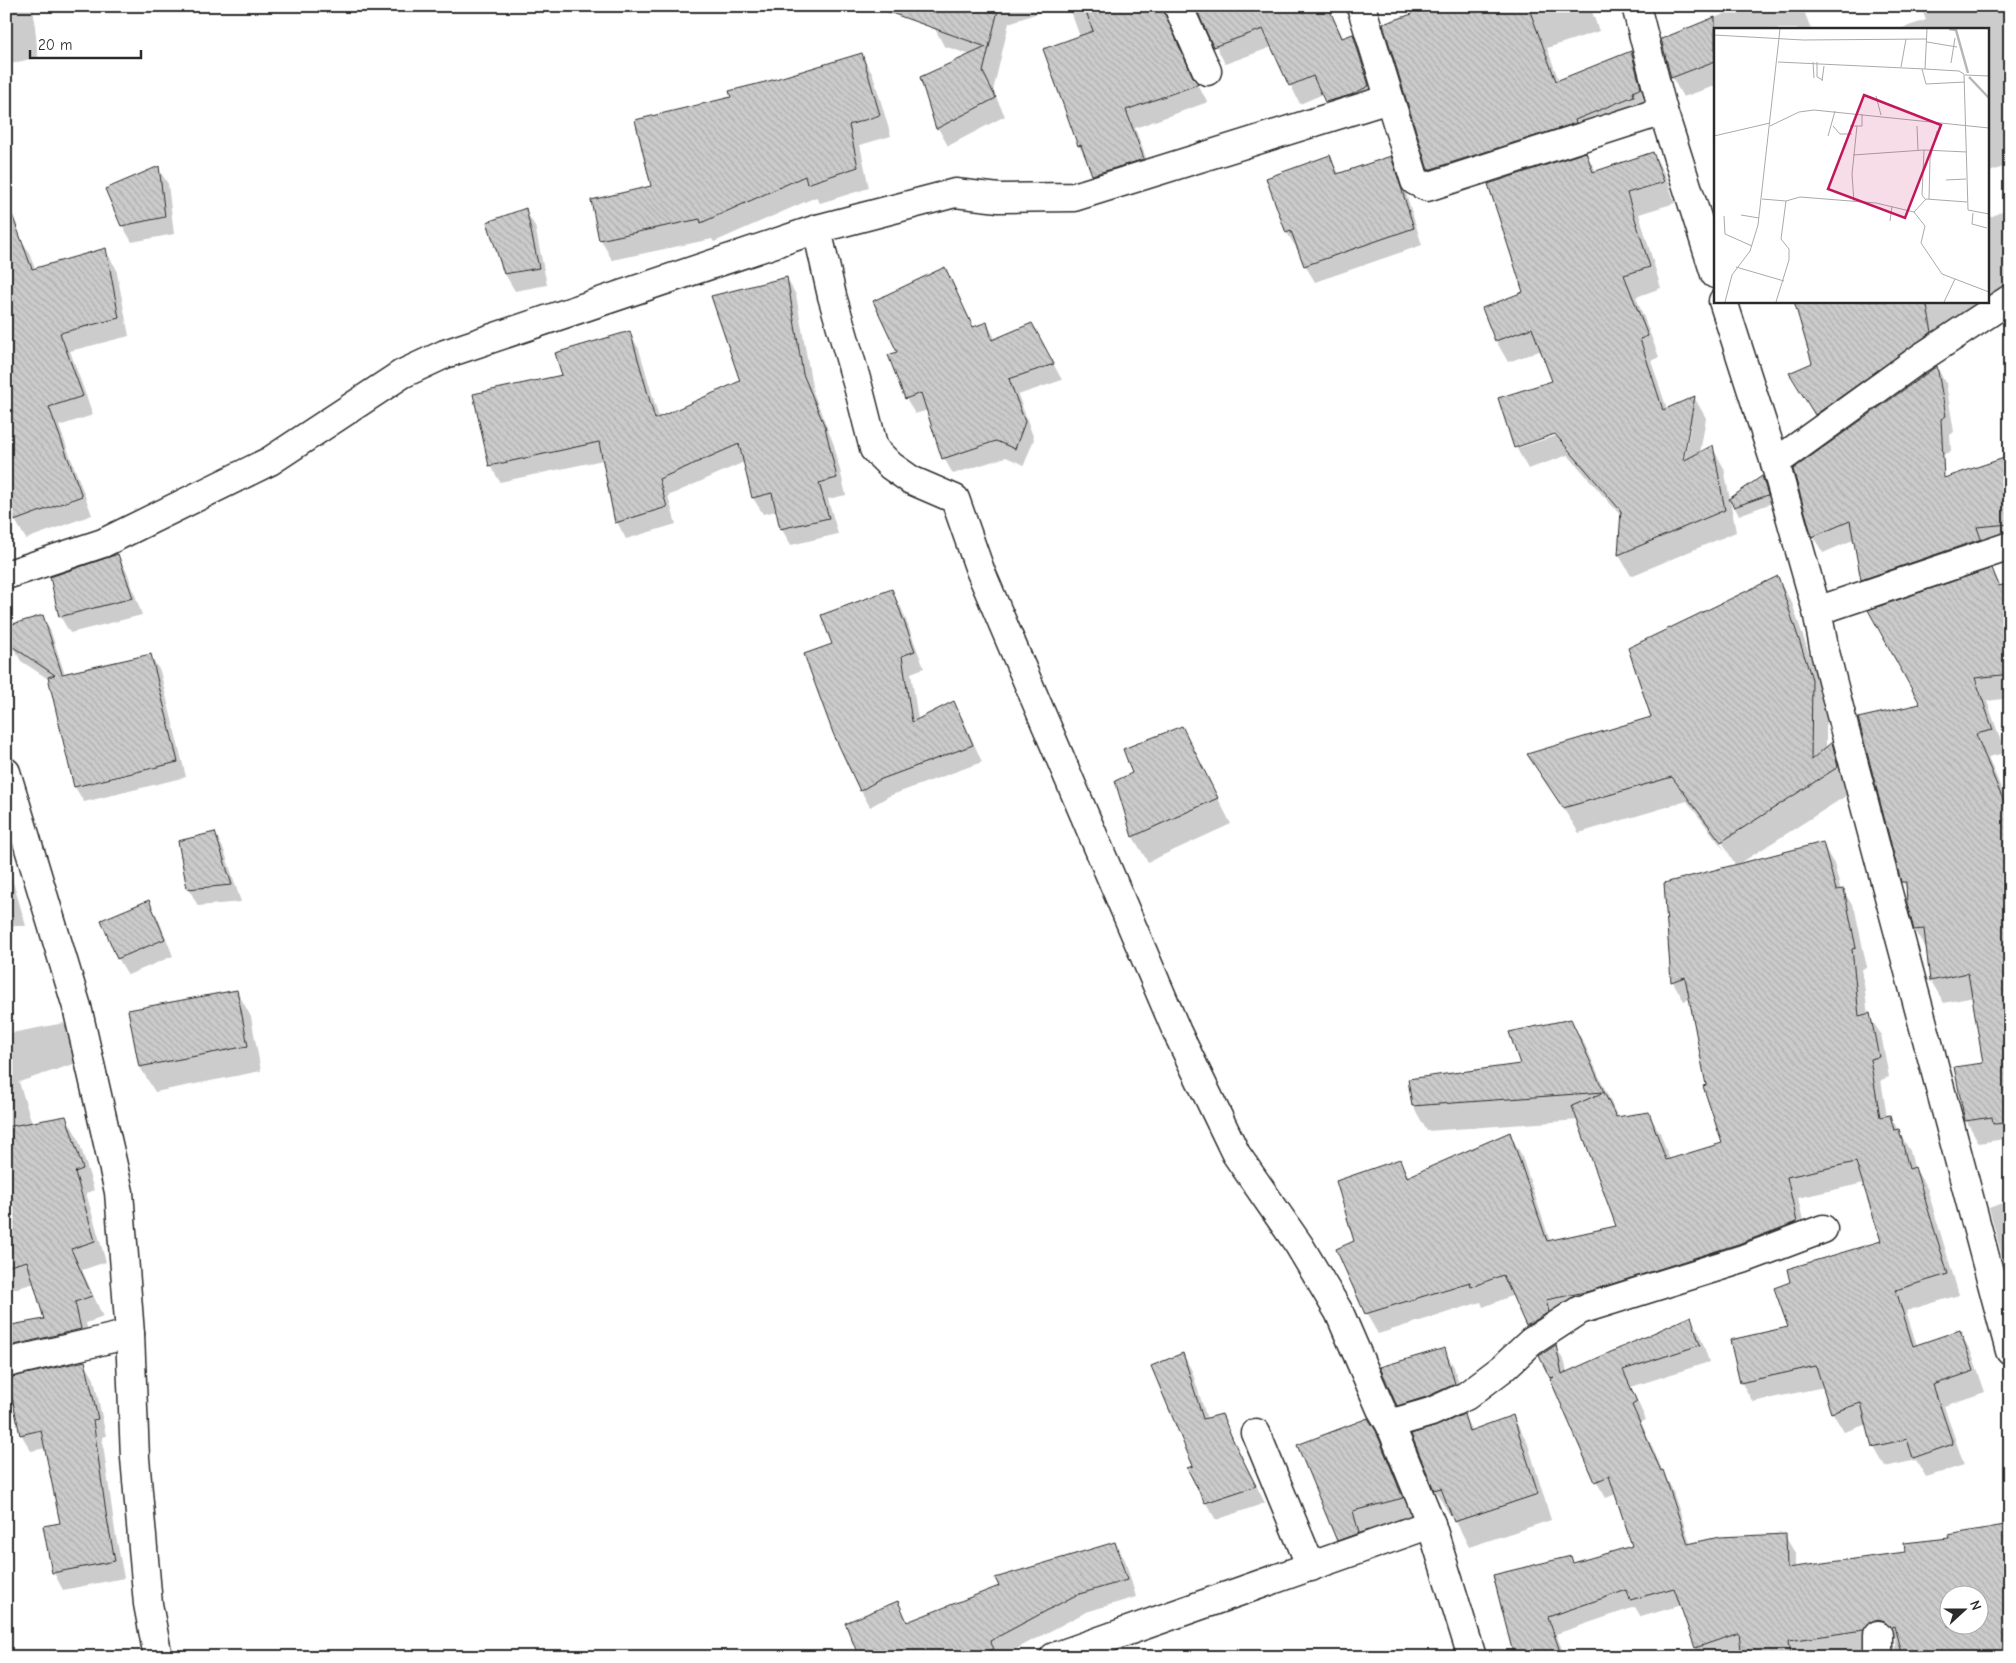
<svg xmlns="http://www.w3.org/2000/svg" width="2016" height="1663" font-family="'Comic Neue',sans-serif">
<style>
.shadow{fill:#0003;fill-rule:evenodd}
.building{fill:url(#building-back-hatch);stroke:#2b2b2b;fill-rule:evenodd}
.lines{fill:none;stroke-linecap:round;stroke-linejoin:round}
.street-casing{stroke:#2b2b2b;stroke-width:31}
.street{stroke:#fff;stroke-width:28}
.inset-river{fill:none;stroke:#b6b6b6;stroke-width:2.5}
.inset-road{fill:none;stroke:#aaa;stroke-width:1}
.view{fill:#c2185b;fill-opacity:0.15;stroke:#c2185b;stroke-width:2.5}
.inset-edge{fill:none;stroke:#2b2b2b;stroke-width:2.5}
</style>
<defs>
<pattern id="building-back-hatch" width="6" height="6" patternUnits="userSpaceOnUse" patternTransform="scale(1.25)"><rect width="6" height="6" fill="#cbcbcb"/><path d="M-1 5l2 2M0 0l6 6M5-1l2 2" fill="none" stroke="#aeaeae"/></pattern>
</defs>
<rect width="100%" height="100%" fill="#fff"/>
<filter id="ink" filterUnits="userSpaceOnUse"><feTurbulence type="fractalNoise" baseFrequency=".02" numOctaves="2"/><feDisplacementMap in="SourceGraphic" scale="10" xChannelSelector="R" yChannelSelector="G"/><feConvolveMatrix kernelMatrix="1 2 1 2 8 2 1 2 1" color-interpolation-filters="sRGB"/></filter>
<g filter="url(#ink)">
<g class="shadow">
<path d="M 6,6 L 33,6 L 38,57 L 6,65 Z"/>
<path d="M 926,6 L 1058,6 L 1009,23 L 993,91 L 1005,116 L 948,146 L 938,128 L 971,55 L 944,46 L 934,27 Z"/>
<path d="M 1069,6 L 1324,6 L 1329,10 L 1344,39 L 1353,36 L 1363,53 L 1379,104 L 1337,120 L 1323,94 L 1300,104 L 1272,47 L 1225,64 L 1199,11 L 1191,8 L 1172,23 L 1173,31 L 1196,83 L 1208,102 L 1135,128 L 1153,177 L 1103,192 L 1079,146 L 1044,50 L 1080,37 Z"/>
<path d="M 1427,6 L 1590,6 L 1599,31 L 1547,48 L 1559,81 L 1631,52 L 1643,73 L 1652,110 L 1442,191 L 1429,170 L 1385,25 L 1414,15 Z"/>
<path d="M 1744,6 L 1802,6 L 1811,29 L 1715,29 L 1715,86 L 1683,97 L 1672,77 L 1662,39 Z"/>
<path d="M 1926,6 L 2010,6 L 2010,173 L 2006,166 L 1987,173 L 1987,29 L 1900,29 L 1926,20 L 1921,8 Z"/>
<path d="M 861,55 L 873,75 L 891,136 L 860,145 L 869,188 L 820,203 L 816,197 L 714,242 L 712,239 L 612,260 L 601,240 L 592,201 L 653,187 L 732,98 L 769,82 Z"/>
<path d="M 1586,154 L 1597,173 L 1653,154 L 1665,175 L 1675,203 L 1639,214 L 1661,288 L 1636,297 L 1659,357 L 1651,361 L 1667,409 L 1694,397 L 1706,418 L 1700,453 L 1712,447 L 1724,468 L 1730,500 L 1762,478 L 1766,485 L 1772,503 L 1739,515 L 1730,500 L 1736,532 L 1631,576 L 1619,555 L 1622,517 L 1568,455 L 1528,469 L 1516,447 L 1553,382 L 1542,350 L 1508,362 L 1496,341 L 1483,308 L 1524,293 ZM 1688,425 L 1691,425 L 1683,467 L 1681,467 ZM 1561,431 L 1562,434 L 1518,448 L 1518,445 Z"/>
<path d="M 1330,157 L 1340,175 L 1390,157 L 1400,174 L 1422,245 L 1315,282 L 1305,265 L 1299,249 L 1297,249 L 1287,233 L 1268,179 Z"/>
<path d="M 158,168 L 168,184 L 174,234 L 132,242 L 122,225 Z"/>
<path d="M 6,172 L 9,182 L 6,183 Z"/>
<path d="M 2010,207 L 2010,305 L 1827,435 L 1791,374 L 1814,364 L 1796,301 L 1987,301 L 1987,219 Z"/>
<path d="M 525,210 L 535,226 L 547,285 L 515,291 L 505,274 Z"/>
<path d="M 18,234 L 29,253 L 35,269 L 105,250 L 116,268 L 129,336 L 70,351 L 93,415 L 59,426 L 92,515 L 26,539 L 15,520 Z"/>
<path d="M 944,269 L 974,328 L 987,324 L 996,340 L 1041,341 L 1062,380 L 1018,395 L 1034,439 L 1024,465 L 1006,457 L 953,474 L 944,458 L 928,410 L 915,414 L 906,398 L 899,353 Z"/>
<path d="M 787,279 L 796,295 L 813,392 L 834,445 L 846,495 L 828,499 L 838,534 L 791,545 L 781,528 L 777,511 L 763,514 L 753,498 L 744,462 L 668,496 L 676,524 L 626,539 L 617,522 L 603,460 L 500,482 L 490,465 L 563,375 L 629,332 L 639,349 L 659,418 L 741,381 Z"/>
<path d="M 1937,368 L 1946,383 L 1954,432 L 1950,435 L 1951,451 L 1869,491 L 1873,503 L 2010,457 L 2010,541 L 1872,595 L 1863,579 L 1855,539 L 1823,553 L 1813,536 Z"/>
<path d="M 117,555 L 127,572 L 142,615 L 70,633 L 60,616 Z"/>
<path d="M 1992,570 L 2001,586 L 2010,584 L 2010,698 L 1987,701 L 2005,753 L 1988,757 L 2010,810 L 2010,1138 L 1979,1143 L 1966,1120 L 1985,1064 L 1974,997 L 1944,1003 L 1931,981 L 1928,951 L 1915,930 L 1907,890 L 1903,882 L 1921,705 Z"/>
<path d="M 1777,578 L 1792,603 L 1826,705 L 1826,750 L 1832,744 L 1846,769 L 1852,792 L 1739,864 L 1822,844 L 1834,864 L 1841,891 L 1843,890 L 1855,910 L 1867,968 L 1862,969 L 1868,1015 L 1881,1034 L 1889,1077 L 1881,1080 L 1887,1117 L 1890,1116 L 1910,1151 L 1914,1167 L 1927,1188 L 1959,1295 L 1906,1311 L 1917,1346 L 1960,1332 L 1971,1352 L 1985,1392 L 1944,1406 L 1964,1465 L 1926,1477 L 1916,1460 L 1885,1467 L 1874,1447 L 1868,1424 L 1844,1432 L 1832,1412 L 1824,1387 L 1753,1402 L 1741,1382 L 1790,1328 L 1882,1242 L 1864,1183 L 1798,1198 L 1808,1242 L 1602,1311 L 1539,1346 L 1514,1295 L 1483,1307 L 1481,1302 L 1378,1334 L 1366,1313 L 1356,1242 L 1400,1161 L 1409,1177 L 1510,1134 L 1521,1154 L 1550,1241 L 1618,1227 L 1579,1120 L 1427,1131 L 1413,1106 L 1521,1065 L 1570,1020 L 1585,1045 L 1618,1118 L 1648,1113 L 1660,1133 L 1670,1160 L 1723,1144 L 1707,1086 L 1690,999 L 1684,1001 L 1673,982 L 1665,884 L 1736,866 L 1719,836 L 1717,837 L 1725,851 L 1687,801 L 1579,833 L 1529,755 L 1652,718 Z"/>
<path d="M 891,590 L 901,607 L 924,668 L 911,673 L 918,720 L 953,702 L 963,719 L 982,762 L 889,796 L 870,807 L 861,791 L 833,644 Z"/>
<path d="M 42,616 L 51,632 L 65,675 L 150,655 L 160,671 L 186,777 L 84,802 L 75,787 L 50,680 L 21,661 L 11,644 Z"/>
<path d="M 1182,728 L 1231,824 L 1148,862 L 1133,837 L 1117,782 L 1134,774 Z"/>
<path d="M 214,833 L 224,850 L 241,902 L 198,906 L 189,889 L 180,842 Z"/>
<path d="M 6,858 L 26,926 L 6,926 Z"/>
<path d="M 148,902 L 158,918 L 173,956 L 128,975 L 118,958 Z"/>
<path d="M 237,991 L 251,1017 L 261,1071 L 155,1092 L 140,1067 Z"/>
<path d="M 64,1023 L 76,1044 L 80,1062 L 19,1082 L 32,1123 L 66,1117 L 78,1138 L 94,1190 L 86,1193 L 106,1262 L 82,1270 L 103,1317 L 86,1323 L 92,1350 L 6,1355 L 6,1327 L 45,1320 L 35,1283 L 11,1290 L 6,1282 L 6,1034 Z"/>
<path d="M 2010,1200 L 2010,1269 L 2002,1256 L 1989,1208 Z"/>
<path d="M 1690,1318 L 1700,1334 L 1709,1362 L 1631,1387 L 1646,1420 L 1641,1422 L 1663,1472 L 1672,1489 L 1691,1545 L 1785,1536 L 1795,1553 L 1795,1568 L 1906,1553 L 1950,1539 L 2010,1657 L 1895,1657 L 1895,1638 L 1888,1636 L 1872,1657 L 1699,1657 L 1681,1605 L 1641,1617 L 1635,1607 L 1556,1634 L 1565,1657 L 1500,1657 L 1500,1655 L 1513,1650 L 1570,1557 L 1574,1564 L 1634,1546 L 1616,1494 L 1606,1498 L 1596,1481 L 1541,1356 L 1555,1346 L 1565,1363 L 1567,1373 ZM 1948,1596 L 1978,1596 L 1978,1626 L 1948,1626 Z"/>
<path d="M 1444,1350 L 1454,1367 L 1464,1401 L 1408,1422 L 1398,1405 Z"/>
<path d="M 1183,1354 L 1192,1371 L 1207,1419 L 1221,1415 L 1265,1503 L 1216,1520 L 1206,1503 L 1189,1468 L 1195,1466 Z"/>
<path d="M 84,1362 L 94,1379 L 106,1436 L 102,1437 L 115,1531 L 124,1578 L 63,1590 L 54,1573 L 44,1527 L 62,1524 L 46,1448 L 31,1451 L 21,1434 Z"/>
<path d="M 1464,1416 L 1472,1431 L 1512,1416 L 1527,1441 L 1551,1520 L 1469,1547 L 1452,1514 L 1450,1515 L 1435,1490 L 1438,1427 Z"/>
<path d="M 1368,1419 L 1390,1458 L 1417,1523 L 1353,1565 L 1338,1540 Z"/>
<path d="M 1115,1543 L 1125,1560 L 1136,1597 L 1086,1612 L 1001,1657 L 861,1657 L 897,1603 L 908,1623 Z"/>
</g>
<g class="building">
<path d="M 884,6 L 999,6 L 983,72 L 996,98 L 936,129 L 920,77 L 986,47 L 883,10 Z"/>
<path d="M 1084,6 L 1163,6 L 1164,12 L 1193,77 L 1199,84 L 1126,110 L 1144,159 L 1092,175 L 1081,145 L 1078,146 L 1043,49 L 1093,31 Z"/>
<path d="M 1195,6 L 1328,6 L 1342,38 L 1353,34 L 1369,86 L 1351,95 L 1325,102 L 1313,76 L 1289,86 L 1263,29 L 1213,47 Z"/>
<path d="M 1409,6 L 1528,6 L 1556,81 L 1631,51 L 1641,88 L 1633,92 L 1634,96 L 1575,120 L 1576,123 L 1428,170 L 1383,24 L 1412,14 Z"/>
<path d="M 1715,17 L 1715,61 L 1671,78 L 1661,39 Z"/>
<path d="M 862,53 L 880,115 L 849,125 L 858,167 L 807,184 L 805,176 L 701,223 L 700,219 L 599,240 L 591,200 L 651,186 L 635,120 L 731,97 L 729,91 L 769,81 Z"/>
<path d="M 1586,152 L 1593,172 L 1653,152 L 1664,182 L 1627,193 L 1650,267 L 1624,275 L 1648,336 L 1640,339 L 1663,410 L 1695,396 L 1683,461 L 1713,445 L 1725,510 L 1618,555 L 1621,511 L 1555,434 L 1514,448 L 1498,398 L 1552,381 L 1532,328 L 1495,341 L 1482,308 L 1523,292 L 1488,184 Z"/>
<path d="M 1330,155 L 1337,174 L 1391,156 L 1414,228 L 1304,266 L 1291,231 L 1286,233 L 1266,178 Z"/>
<path d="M 159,166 L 165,217 L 121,226 L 105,189 Z"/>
<path d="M 526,208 L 539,268 L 504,274 L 487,222 Z"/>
<path d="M 6,209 L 10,209 L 32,269 L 106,248 L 119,318 L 60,333 L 83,396 L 49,407 L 82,496 L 14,521 L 6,493 Z"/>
<path d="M 945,267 L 973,327 L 987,322 L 992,340 L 1032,323 L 1054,364 L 1009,379 L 1025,422 L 1015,449 L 996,441 L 942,459 L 921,393 L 905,399 L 888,355 L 897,352 L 873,301 Z"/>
<path d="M 787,277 L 803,374 L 825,427 L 837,478 L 819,483 L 829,518 L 780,529 L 772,493 L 752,498 L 739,444 L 659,479 L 667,507 L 615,523 L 599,442 L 489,466 L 473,394 L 562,375 L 555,353 L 630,331 L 655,419 L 740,381 L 711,296 Z"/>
<path d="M 1794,301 L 1926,301 L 1932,332 L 1815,415 L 1789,373 L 1812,363 Z"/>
<path d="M 1937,366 L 1946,416 L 1941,419 L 1944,478 L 2010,456 L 2010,524 L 1977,527 L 1981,539 L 1861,580 L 1850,521 L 1812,537 L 1793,469 Z"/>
<path d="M 1762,476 L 1768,495 L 1734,507 L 1729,499 Z"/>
<path d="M 118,554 L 133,598 L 59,617 L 50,577 Z"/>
<path d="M 1992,568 L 1999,586 L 2010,583 L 2010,674 L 1975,678 L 1993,730 L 1976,734 L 2010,817 L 2010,1123 L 1993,1124 L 1992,1117 L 1965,1121 L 1954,1067 L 1983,1063 L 1968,973 L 1930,981 L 1924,929 L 1914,930 L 1907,904 L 1906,882 L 1901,882 L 1858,718 L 1920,704 L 1868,610 Z"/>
<path d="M 1778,576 L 1812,679 L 1811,760 L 1832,742 L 1838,767 L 1721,842 L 1672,777 L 1563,808 L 1527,754 L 1651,717 L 1628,648 Z"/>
<path d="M 892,589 L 915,651 L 902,656 L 912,722 L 954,701 L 973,745 L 879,780 L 860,791 L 833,733 L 804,654 L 832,644 L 821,615 Z"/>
<path d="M 43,615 L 62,674 L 151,654 L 178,762 L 74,787 L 48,677 L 55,675 L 10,645 L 6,632 L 6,626 Z"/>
<path d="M 1182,726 L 1218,798 L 1132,837 L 1115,781 L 1132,773 L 1123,749 Z"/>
<path d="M 215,832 L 232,885 L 187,889 L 178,841 Z"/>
<path d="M 1823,842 L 1836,890 L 1844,889 L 1856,948 L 1852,949 L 1859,1016 L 1870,1013 L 1879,1057 L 1870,1059 L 1880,1117 L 1890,1115 L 1894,1130 L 1899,1129 L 1909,1169 L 1915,1167 L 1948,1274 L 1896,1290 L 1913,1346 L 1960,1330 L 1974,1371 L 1933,1385 L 1953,1444 L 1913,1458 L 1907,1439 L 1872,1447 L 1861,1403 L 1831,1413 L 1816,1366 L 1740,1383 L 1730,1340 L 1788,1327 L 1774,1288 L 1790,1282 L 1787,1269 L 1881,1241 L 1856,1162 L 1787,1177 L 1797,1222 L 1738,1244 L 1590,1291 L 1546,1300 L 1549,1312 L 1526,1326 L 1503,1275 L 1471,1287 L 1470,1282 L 1365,1314 L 1336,1249 L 1354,1241 L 1336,1181 L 1400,1159 L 1407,1177 L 1510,1132 L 1547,1241 L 1616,1226 L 1572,1106 L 1604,1092 L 1616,1117 L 1649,1112 L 1666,1160 L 1722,1143 L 1703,1086 L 1706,1085 L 1685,977 L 1671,982 L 1664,883 Z"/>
<path d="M 149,900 L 165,939 L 117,959 L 101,920 Z"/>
<path d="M 237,990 L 248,1046 L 139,1067 L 128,1010 Z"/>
<path d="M 1571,1019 L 1604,1092 L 1412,1106 L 1408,1079 L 1520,1064 L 1509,1032 Z"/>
<path d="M 66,1116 L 83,1169 L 75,1172 L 95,1241 L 71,1249 L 92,1296 L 75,1302 L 81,1329 L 6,1347 L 6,1326 L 44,1319 L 27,1261 L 6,1267 L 6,1127 Z"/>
<path d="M 1691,1316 L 1700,1345 L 1623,1370 L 1637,1402 L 1632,1405 L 1661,1471 L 1663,1470 L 1688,1544 L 1719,1537 L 1786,1534 L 1787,1568 L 1905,1552 L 1904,1543 L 1949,1538 L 1948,1535 L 2010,1524 L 2010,1657 L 1902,1657 L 1894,1626 L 1891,1627 L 1885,1621 L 1878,1619 L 1870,1622 L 1864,1630 L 1788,1641 L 1790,1657 L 1742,1657 L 1739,1633 L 1695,1648 L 1674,1588 L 1630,1600 L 1627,1590 L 1548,1617 L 1562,1657 L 1514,1657 L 1493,1575 L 1571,1556 L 1573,1563 L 1632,1546 L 1609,1476 L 1595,1482 L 1550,1379 L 1554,1377 L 1550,1378 L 1539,1356 L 1556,1345 L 1562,1374 ZM 1948,1596 L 1978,1596 L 1978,1626 L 1948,1626 Z"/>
<path d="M 1445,1348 L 1455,1384 L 1426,1397 L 1397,1406 L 1380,1367 Z"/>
<path d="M 1183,1353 L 1203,1419 L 1222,1414 L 1233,1440 L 1256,1486 L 1205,1503 L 1187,1468 L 1193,1466 L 1151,1366 Z"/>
<path d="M 85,1361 L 98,1419 L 93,1420 L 106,1513 L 115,1561 L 52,1573 L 43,1526 L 60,1523 L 41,1430 L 20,1435 L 8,1378 Z"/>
<path d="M 1464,1414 L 1469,1431 L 1513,1415 L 1538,1494 L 1454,1522 L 1441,1488 L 1434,1490 L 1411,1434 L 1437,1426 Z"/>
<path d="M 1368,1418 L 1376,1431 L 1403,1498 L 1353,1511 L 1359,1533 L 1337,1541 L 1297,1445 Z"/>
<path d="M 1115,1542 L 1127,1580 L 1076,1595 L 990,1641 L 994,1649 L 970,1657 L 859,1657 L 845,1623 L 898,1601 L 907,1622 L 999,1586 L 995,1578 Z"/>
</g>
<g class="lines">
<g class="street-casing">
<g id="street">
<path d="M 1178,6 L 1207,71"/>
<path d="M 1361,6 L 1415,181 L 1427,187 L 1663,111"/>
<path d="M 1636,6 L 1663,111 L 1715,274"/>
<path d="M 817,229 L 832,296 L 858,386 L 874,449 L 891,466 L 911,480 L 955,499 L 980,570 L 1177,1032 L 1236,1154 L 1299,1245 L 1339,1312 L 1381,1409 L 1390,1424 L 1431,1524 L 1472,1657"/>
<path d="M 1723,301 L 1775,463 L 1817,611 L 1825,652 L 1845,731 L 2010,1351"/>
<path d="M 1775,463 L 1919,359 L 2010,299"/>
<path d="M 6,575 L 103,543 L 270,461 L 402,374 L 445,354 L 817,229 L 955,193 L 999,198 L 1074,197 L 1389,99"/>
<path d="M 1817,611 L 2010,546"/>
<path d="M 6,772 L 77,1007 L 119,1192 L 130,1334 L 135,1458 L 148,1604 L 158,1657"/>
<path d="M 6,1363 L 130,1334"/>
<path d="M 1390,1424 L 1431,1412 L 1466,1396 L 1503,1368 L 1531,1342 L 1580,1310 L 1743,1259 L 1823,1229"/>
<path d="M 1256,1433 L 1311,1567"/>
<path d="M 1054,1657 L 1431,1524"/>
<path d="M 1878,1657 L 1878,1635"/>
</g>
</g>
<use href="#street" class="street"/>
</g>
</g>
<g transform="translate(1714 28)">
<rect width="275" height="275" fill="#fff"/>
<path class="inset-river" d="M 235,1 L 242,2 L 254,45M 255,49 L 275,70"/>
<path class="inset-road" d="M 213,1 L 211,41 L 245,43 L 250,46 L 254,182 L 275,186M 0,7 L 89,12 L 213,11M 213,14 L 243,19M 64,34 L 211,41M 99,34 L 100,50M 103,34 L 103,49 L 109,52M 237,35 L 241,10M 187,39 L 192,11M 208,41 L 212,56 L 251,54M 251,47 L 275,48M 108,53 L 110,38M 162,68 L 167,87M 56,98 L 85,84 L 100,82 L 275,100M 119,98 L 126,106 L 138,106M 136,98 L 148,98 L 148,86M 203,98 L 204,122M 0,108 L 56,95M 114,108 L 121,83M 210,122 L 208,167 L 211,171M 139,127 L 210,122 L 253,124M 232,152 L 252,151M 48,171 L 72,173 L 86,169 L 162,175 L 200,184 L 212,171 L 253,174M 215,171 L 216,131 L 223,103M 140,174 L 138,146 L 143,98M 200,184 L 211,198 L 207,215 L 228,246 L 275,264M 259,185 L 258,196 L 273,200M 27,187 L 45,190M 10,188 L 11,206 L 38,218M 176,193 L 178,178M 22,239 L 70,253M 11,274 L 18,247 L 36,223 L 44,197 L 66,1M 62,274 L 75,232 L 75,221 L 67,211 L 72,173M 230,274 L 241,251"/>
<path class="view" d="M 150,67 L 227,97 L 191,190 L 114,161 Z"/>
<rect width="275" height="275" class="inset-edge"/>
</g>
<rect width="2016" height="1663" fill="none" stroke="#fff" stroke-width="25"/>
<rect x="12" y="12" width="1991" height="1638" fill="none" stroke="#2b2b2b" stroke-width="2" filter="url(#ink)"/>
<g transform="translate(1964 1610) rotate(69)"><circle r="24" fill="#ffffff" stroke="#aaaaaa"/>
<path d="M0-4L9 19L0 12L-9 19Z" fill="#2b2b2b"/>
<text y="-8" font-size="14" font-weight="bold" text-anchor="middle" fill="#2b2b2b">N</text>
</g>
<path d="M30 50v8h111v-8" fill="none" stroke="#2b2b2b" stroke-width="2.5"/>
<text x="38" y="50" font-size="15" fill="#2b2b2b" stroke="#ffffff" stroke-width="4" paint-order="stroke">20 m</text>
</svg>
